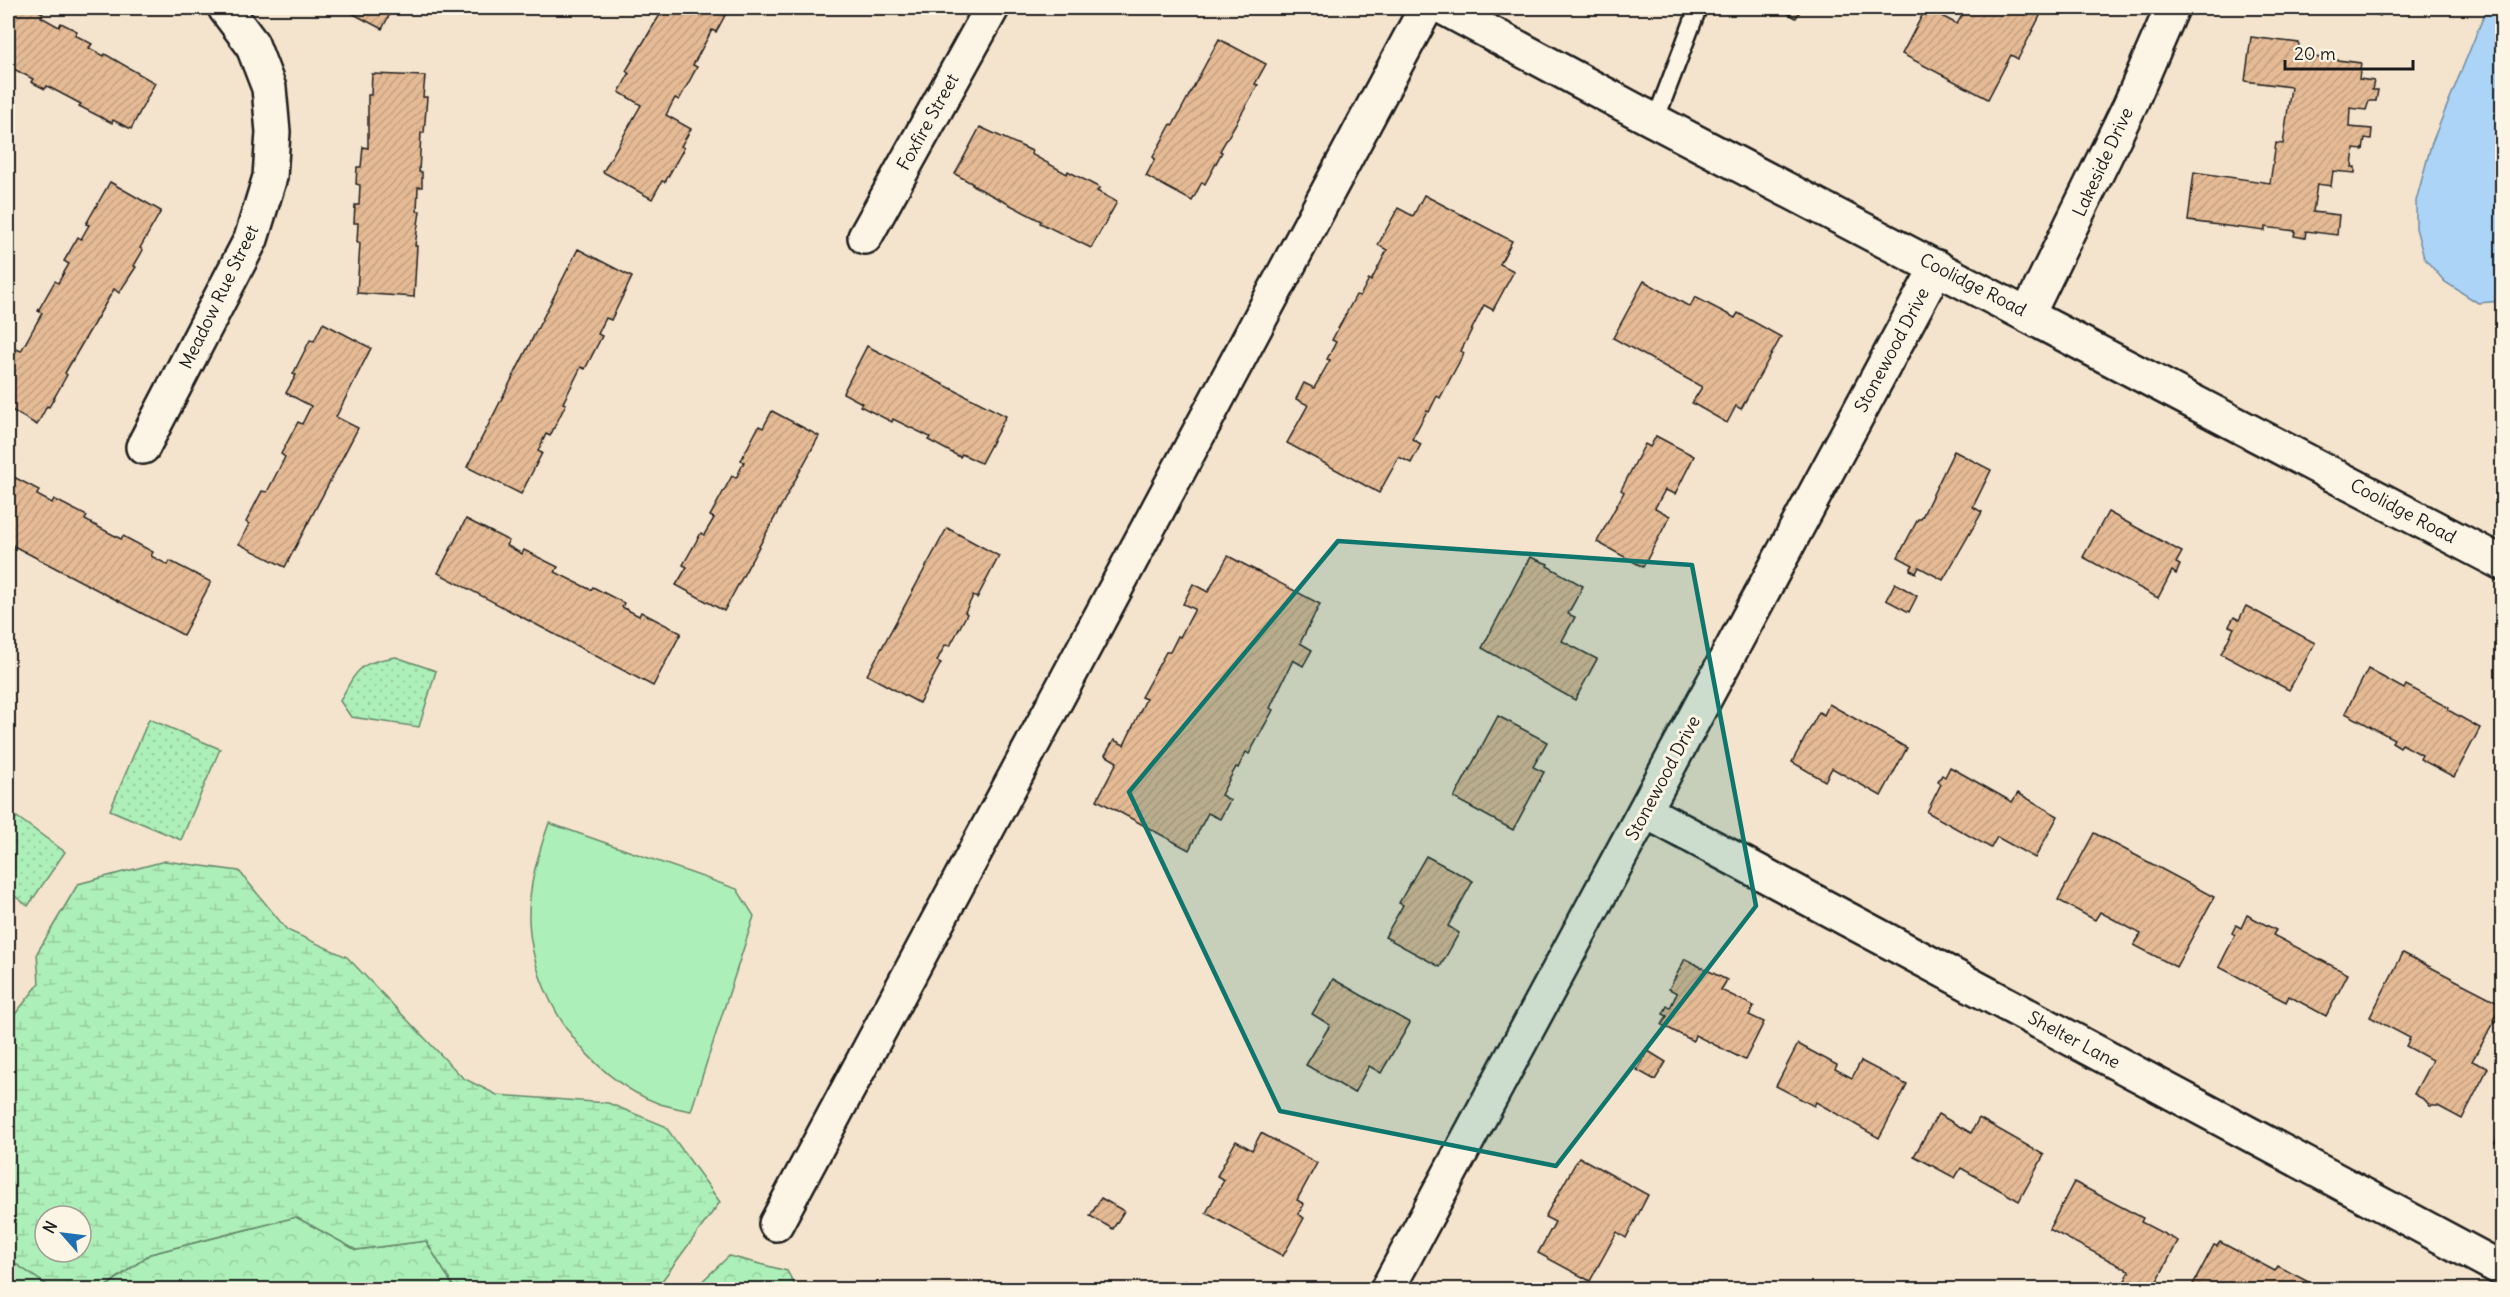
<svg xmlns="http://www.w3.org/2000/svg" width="2510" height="1297" font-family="Delius,sans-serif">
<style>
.grass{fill:#adefb8;stroke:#64866a;stroke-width:1.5}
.forest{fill:url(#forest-crowns);stroke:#64866a;stroke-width:1.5}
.wetland{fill:url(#wetland-marsh);stroke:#64866a;stroke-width:1.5;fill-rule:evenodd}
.park{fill:url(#park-dots);stroke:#64866a;stroke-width:1.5}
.water{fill:#abd4f6;stroke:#728a9f;stroke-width:1.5}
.building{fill:url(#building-hatch);stroke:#1c1c1c;stroke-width:1.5}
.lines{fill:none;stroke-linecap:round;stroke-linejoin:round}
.lane-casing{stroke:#1c1c1c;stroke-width:21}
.street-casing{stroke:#1c1c1c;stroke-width:38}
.secondary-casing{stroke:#1c1c1c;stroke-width:38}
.lane{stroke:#fcf5e5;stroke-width:16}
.street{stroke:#fcf5e5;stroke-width:33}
.secondary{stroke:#fcf5e5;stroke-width:33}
.marked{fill:#0f766e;fill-opacity:0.2;stroke:#0f766e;stroke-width:4.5;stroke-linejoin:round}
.labels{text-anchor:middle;stroke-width:6;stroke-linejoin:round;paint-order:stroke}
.street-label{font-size:18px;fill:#1c1c1c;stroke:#fcf5e5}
</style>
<defs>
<pattern id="forest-crowns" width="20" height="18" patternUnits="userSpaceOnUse" patternTransform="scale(1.5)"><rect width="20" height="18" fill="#adefb8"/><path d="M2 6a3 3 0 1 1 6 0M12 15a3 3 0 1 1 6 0" fill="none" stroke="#94cc9e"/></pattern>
<pattern id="wetland-marsh" width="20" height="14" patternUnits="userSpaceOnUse" patternTransform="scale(1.5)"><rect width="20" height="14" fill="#adefb8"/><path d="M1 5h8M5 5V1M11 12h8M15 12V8" fill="none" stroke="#94cc9e"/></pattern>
<pattern id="park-dots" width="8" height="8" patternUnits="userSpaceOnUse" patternTransform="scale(1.5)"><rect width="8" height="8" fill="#adefb8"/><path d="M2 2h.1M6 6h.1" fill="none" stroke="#94cc9e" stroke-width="1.8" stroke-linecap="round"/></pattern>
<pattern id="building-hatch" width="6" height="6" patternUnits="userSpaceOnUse" patternTransform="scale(1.5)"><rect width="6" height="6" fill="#e5bb95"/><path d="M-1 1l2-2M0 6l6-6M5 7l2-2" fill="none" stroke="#c4a080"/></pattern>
</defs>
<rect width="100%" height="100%" fill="#f5e4cd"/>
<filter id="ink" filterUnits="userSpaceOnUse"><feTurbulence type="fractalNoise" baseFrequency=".0167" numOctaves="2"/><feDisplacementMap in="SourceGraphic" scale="12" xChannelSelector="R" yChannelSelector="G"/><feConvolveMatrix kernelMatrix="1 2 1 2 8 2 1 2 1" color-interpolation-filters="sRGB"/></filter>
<g filter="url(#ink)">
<path class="grass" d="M 549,823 L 737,889 L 754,916 L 691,1111 C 681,1109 670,1107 660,1104 C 588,1078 532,997 529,921 C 528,887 538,854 549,823 Z"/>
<g class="forest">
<path d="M 296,1217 L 356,1250 L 426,1241 L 455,1289 L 102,1290 L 150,1254 Z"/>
<path d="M 729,1256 L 787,1271 L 797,1289 L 694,1289 Z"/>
<path d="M 16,1264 L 53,1289 L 8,1290 L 8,1276 Z"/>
</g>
<path class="wetland" d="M 165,861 L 239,871 L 287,930 L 347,957 L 463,1078 L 497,1095 L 608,1103 L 665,1126 L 720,1202 L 656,1289 L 455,1289 L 426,1241 L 356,1250 L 296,1217 L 150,1254 L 102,1289 L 53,1289 L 16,1264 L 8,1253 L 8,1023 L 39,984 L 37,953 L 78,884 ZM 45,1216 L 81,1216 L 81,1252 L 45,1252 Z"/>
<g class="park">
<path d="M 396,657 L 436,671 L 419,727 L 351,717 L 340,701 C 357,669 359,662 396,657 Z"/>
<path d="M 149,719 L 220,749 L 181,840 L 110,810 Z"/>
<path d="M 17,817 L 65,852 L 28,906 L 8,891 L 8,830 Z"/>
</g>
<path class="water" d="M 2487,8 L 2502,8 L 2502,301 L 2478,303 L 2445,282 L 2424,258 L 2416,228 L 2416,201 L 2431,145 Z"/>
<g class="building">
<path d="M 8,8 L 32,8 L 43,13 L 41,17 L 59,27 L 61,23 L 77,31 L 75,35 L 92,44 L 89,48 L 104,56 L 105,54 L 155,83 L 131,129 L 113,120 L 112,123 L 79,106 L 81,104 L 47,86 L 45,89 L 31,82 L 33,79 L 12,68 L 11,71 L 8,69 Z"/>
<path d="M 342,8 L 393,8 L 382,29 Z"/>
<path d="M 664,8 L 729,8 L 716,32 L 712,30 L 693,65 L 697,67 L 679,100 L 675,98 L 666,115 L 691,129 L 681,146 L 684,148 L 665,182 L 662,181 L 652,199 L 603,172 L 641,105 L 619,92 L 629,74 L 626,71 Z"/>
<path d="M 1778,8 L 1802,8 L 1796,18 Z"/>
<path d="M 1926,8 L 1957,24 L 1965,10 L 1960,8 L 2044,8 L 2018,59 L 2011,55 L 1988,99 L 1902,54 Z"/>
<path d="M 2361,8 L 2384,8 L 2380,16 Z"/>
<path d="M 2251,37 L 2299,43 L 2298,55 L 2361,63 L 2359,79 L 2374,81 L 2372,90 L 2378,90 L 2376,101 L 2369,101 L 2366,110 L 2350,108 L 2349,127 L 2372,129 L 2371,139 L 2365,138 L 2363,150 L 2354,149 L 2352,167 L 2355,167 L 2355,173 L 2333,171 L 2331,186 L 2317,184 L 2313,212 L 2339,215 L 2337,235 L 2306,231 L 2305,238 L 2294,236 L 2295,231 L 2265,227 L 2265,231 L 2188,221 L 2194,172 L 2270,183 L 2276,143 L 2283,144 L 2291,87 L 2245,81 Z"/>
<path d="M 1219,39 L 1266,64 L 1255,84 L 1258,85 L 1220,151 L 1222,152 L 1205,184 L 1202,182 L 1192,201 L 1146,176 L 1155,159 L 1153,157 L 1171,124 L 1173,125 Z"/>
<path d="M 372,74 L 425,76 L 423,97 L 427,97 L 424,133 L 421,133 L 419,172 L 422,172 L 422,187 L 418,187 L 417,211 L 420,211 L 415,246 L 417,246 L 414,297 L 357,293 L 360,243 L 357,243 L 358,223 L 354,223 L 355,205 L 359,205 L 360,185 L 356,184 L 357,167 L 361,167 L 363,147 L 368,148 L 368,95 L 371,95 Z"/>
<path d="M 980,127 L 1032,151 L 1031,154 L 1067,174 L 1068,171 L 1100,188 L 1097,191 L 1117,202 L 1091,248 L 1040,223 L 1041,221 L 972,185 L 973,184 L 955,174 Z"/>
<path d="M 110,182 L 161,211 L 140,248 L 143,250 L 134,266 L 136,267 L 119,293 L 114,289 L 65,373 L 67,375 L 49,407 L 47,406 L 37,425 L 8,408 L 8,366 L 17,349 L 21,351 L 42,313 L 38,311 L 55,281 L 58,283 L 69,264 L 64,261 L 78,237 L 81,239 L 89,225 L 86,224 Z"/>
<path d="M 1424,195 L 1512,241 L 1500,264 L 1514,271 L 1493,310 L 1484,305 L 1461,351 L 1464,353 L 1440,398 L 1437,396 L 1429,412 L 1427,411 L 1412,439 L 1421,444 L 1411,463 L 1399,457 L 1379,493 L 1287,443 L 1308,405 L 1296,399 L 1304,383 L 1314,388 L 1330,360 L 1327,359 L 1336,342 L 1332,340 L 1356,295 L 1360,296 L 1369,279 L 1371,281 L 1387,250 L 1378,245 L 1398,208 L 1413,216 Z"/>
<path d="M 578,249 L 632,277 L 611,320 L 606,318 L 598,334 L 602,336 L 585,369 L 581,367 L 563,403 L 566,404 L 550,436 L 546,434 L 538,451 L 542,453 L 521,494 L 467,467 Z"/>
<path d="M 1644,281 L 1690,307 L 1695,297 L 1735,318 L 1738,313 L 1781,337 L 1741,409 L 1736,406 L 1727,423 L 1692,403 L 1702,387 L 1613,338 Z"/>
<path d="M 323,323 L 371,348 L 336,417 L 358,428 L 285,567 L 239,544 L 249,524 L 246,522 L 262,491 L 267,492 L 285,457 L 281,454 L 298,422 L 302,424 L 311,406 L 286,393 L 296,375 L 293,374 L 310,340 L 314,341 Z"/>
<path d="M 867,346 L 1006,416 L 981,463 L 962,454 L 960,457 L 928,440 L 930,437 L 893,419 L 892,422 L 860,406 L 862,403 L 843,393 Z"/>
<path d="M 772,411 L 819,436 L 724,611 L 676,585 L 687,567 L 683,565 L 701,533 L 704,535 L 714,518 L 710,516 L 732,476 L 736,478 L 744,462 L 741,460 L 759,426 L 763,428 Z"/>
<path d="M 1656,436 L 1694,456 L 1675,494 L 1665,490 L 1655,508 L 1670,516 L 1643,567 L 1597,542 L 1624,492 L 1621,490 L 1645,444 L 1650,447 Z"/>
<path d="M 1954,451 L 1991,470 L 1973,507 L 1982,512 L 1943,580 L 1919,567 L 1916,573 L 1910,570 L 1913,565 L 1898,557 L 1918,519 L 1921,519 Z"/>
<path d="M 8,474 L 39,490 L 37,495 L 52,503 L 54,499 L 87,516 L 85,520 L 121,539 L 123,536 L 153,552 L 151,556 L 168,565 L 170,561 L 211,582 L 183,635 L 8,543 Z"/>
<path d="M 2108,512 L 2182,552 L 2176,563 L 2180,565 L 2176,574 L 2172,571 L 2158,598 L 2083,557 Z"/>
<path d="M 466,519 L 509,541 L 506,545 L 522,554 L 524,550 L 558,567 L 555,572 L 591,590 L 593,587 L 624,603 L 622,607 L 639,616 L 641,612 L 681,633 L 653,686 L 438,573 Z"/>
<path d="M 947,528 L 999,556 L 977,598 L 973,596 L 965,612 L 967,614 L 950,646 L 945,645 L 937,661 L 941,663 L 919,703 L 867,675 Z"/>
<path d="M 1228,556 L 1320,604 L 1300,643 L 1312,650 L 1303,666 L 1293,660 L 1270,708 L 1273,710 L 1249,754 L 1246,752 L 1238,768 L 1236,767 L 1221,795 L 1230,800 L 1220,819 L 1208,813 L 1189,850 L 1097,800 L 1117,762 L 1105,755 L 1114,740 L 1124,745 L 1146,699 L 1141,697 L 1166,652 L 1170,652 L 1178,636 L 1180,637 L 1195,609 L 1183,604 L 1193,584 L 1208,592 Z"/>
<path d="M 1530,557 L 1548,564 L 1547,566 L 1583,586 L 1568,614 L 1575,617 L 1562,641 L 1597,659 L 1575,700 L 1482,648 Z"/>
<path d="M 1895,583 L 1917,596 L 1909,612 L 1886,600 Z"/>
<path d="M 2246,606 L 2315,643 L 2289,690 L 2221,654 L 2234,628 L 2229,626 L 2234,617 L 2239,620 Z"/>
<path d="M 2368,669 L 2404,689 L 2406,685 L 2449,708 L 2448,710 L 2480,728 L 2454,777 L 2420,759 L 2422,755 L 2402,744 L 2400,747 L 2392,742 L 2394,739 L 2345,713 Z"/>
<path d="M 1829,704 L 1907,748 L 1881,796 L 1832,768 L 1825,781 L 1792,762 L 1819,712 L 1824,715 Z"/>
<path d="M 1498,716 L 1547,742 L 1533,767 L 1544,772 L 1513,830 L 1454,798 Z"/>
<path d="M 1950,767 L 2012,802 L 2018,793 L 2058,816 L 2035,858 L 1997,837 L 1991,848 L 1927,812 L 1941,784 L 1938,781 L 1942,775 L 1945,777 Z"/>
<path d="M 2094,833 L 2214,897 L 2176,967 L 2134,945 L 2141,934 L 2100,912 L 2095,920 L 2058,900 Z"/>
<path d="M 1426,856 L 1473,881 L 1448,926 L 1459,933 L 1440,967 L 1385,937 L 1403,905 L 1399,903 Z"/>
<path d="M 2247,915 L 2276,930 L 2273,935 L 2348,974 L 2326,1016 L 2289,996 L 2286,1002 L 2219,967 L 2235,935 L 2232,933 L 2236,925 L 2241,928 Z"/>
<path d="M 2403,953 L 2502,1004 L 2493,1020 L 2495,1021 L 2472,1061 L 2488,1068 L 2462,1119 L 2438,1106 L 2430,1106 L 2425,1100 L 2414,1094 L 2432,1060 L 2406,1046 L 2410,1038 L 2370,1017 Z"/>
<path d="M 1685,959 L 1727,980 L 1721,990 L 1754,1006 L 1749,1015 L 1764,1022 L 1745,1060 L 1695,1035 L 1693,1041 L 1662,1025 L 1667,1016 L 1663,1014 L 1667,1006 L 1670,1008 L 1677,993 L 1669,989 Z"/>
<path d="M 1333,979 L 1410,1023 L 1381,1073 L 1369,1066 L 1354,1093 L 1306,1065 L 1330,1025 L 1312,1014 Z"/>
<path d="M 1798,1044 L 1837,1065 L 1835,1069 L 1852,1078 L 1861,1061 L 1907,1085 L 1879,1138 L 1816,1102 L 1814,1106 L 1776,1086 Z"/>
<path d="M 1648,1051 L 1666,1062 L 1655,1080 L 1637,1070 Z"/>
<path d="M 1938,1114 L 1971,1133 L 1979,1118 L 2044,1155 L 2019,1201 L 1961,1168 L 1955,1178 L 1914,1156 Z"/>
<path d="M 2502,1129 L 2502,1147 L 2495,1143 Z"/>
<path d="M 1261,1133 L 1317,1163 L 1297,1200 L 1304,1204 L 1298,1214 L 1304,1218 L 1283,1256 L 1206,1213 L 1224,1180 L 1217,1176 L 1236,1141 L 1252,1150 Z"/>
<path d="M 1579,1157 L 1648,1195 L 1626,1238 L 1617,1232 L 1590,1281 L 1538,1253 L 1555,1222 L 1545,1217 Z"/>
<path d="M 2074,1182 L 2143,1218 L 2141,1222 L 2178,1241 L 2155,1285 L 2149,1282 L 2145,1290 L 2120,1290 L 2130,1271 L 2049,1229 Z"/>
<path d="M 1101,1198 L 1124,1211 L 1113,1229 L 1090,1216 Z"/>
<path d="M 2220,1242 L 2275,1271 L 2278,1266 L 2316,1286 L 2315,1290 L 2190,1290 L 2214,1245 L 2217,1246 Z"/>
<path d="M 1185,1281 L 1201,1290 L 1180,1290 Z"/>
<path d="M 1629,1283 L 1643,1290 L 1626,1290 Z"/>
</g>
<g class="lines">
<g class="lane-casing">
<path id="lane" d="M 1655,121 L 1698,8"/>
</g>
<g class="street-casing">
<g id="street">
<path d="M 865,237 L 992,8"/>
<path d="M 2028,314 L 2130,105 L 2172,8"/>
<path d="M 143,447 L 251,239 L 270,177 L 273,132 L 269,88 L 252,44 L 225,8"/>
<path d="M 1645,811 L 2502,1269"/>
<path d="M 776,1224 L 1426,8"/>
<path d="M 1387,1290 L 1937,267"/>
</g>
</g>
<g class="secondary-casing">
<path id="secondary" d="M 1444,8 L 1638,112 L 2502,563"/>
</g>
<use href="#lane" class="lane"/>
<use href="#street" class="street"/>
<use href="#secondary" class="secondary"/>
</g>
</g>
<path class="marked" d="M 1338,541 L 1692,565 L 1756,906 L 1556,1166 L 1280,1111 L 1129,792 Z"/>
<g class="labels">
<g class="street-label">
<text transform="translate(928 122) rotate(-61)" y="6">Foxfire Street</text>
<text transform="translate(2103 162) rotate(-65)" y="6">Lakeside Drive</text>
<text transform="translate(1973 285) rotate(27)" y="6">Coolidge Road</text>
<text transform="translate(219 297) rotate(-64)" y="6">Meadow Rue Street</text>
<text transform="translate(1892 350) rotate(-62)" y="6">Stonewood Drive</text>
<text transform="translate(2403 511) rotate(28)" y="6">Coolidge Road</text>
<text transform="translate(1663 778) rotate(-62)" y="6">Stonewood Drive</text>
<text transform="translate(2074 1040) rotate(28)" y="6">Shelter Lane</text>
</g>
</g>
<rect width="2510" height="1297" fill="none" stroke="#fcf5e5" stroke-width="30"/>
<rect x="15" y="15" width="2480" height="1267" fill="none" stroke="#1c1c1c" stroke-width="2" filter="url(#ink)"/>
<g transform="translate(63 1234) rotate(298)"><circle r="28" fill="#fcf5e5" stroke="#a29e95" stroke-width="1.5"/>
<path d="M0-4.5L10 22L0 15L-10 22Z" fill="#1f6fb2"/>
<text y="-9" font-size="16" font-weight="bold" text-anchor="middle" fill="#1c1c1c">N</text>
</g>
<path d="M2285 60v9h128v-9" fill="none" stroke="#1c1c1c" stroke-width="3"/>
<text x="2294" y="60" font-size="18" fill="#1c1c1c" stroke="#fcf5e5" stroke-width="4.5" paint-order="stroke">20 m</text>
</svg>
